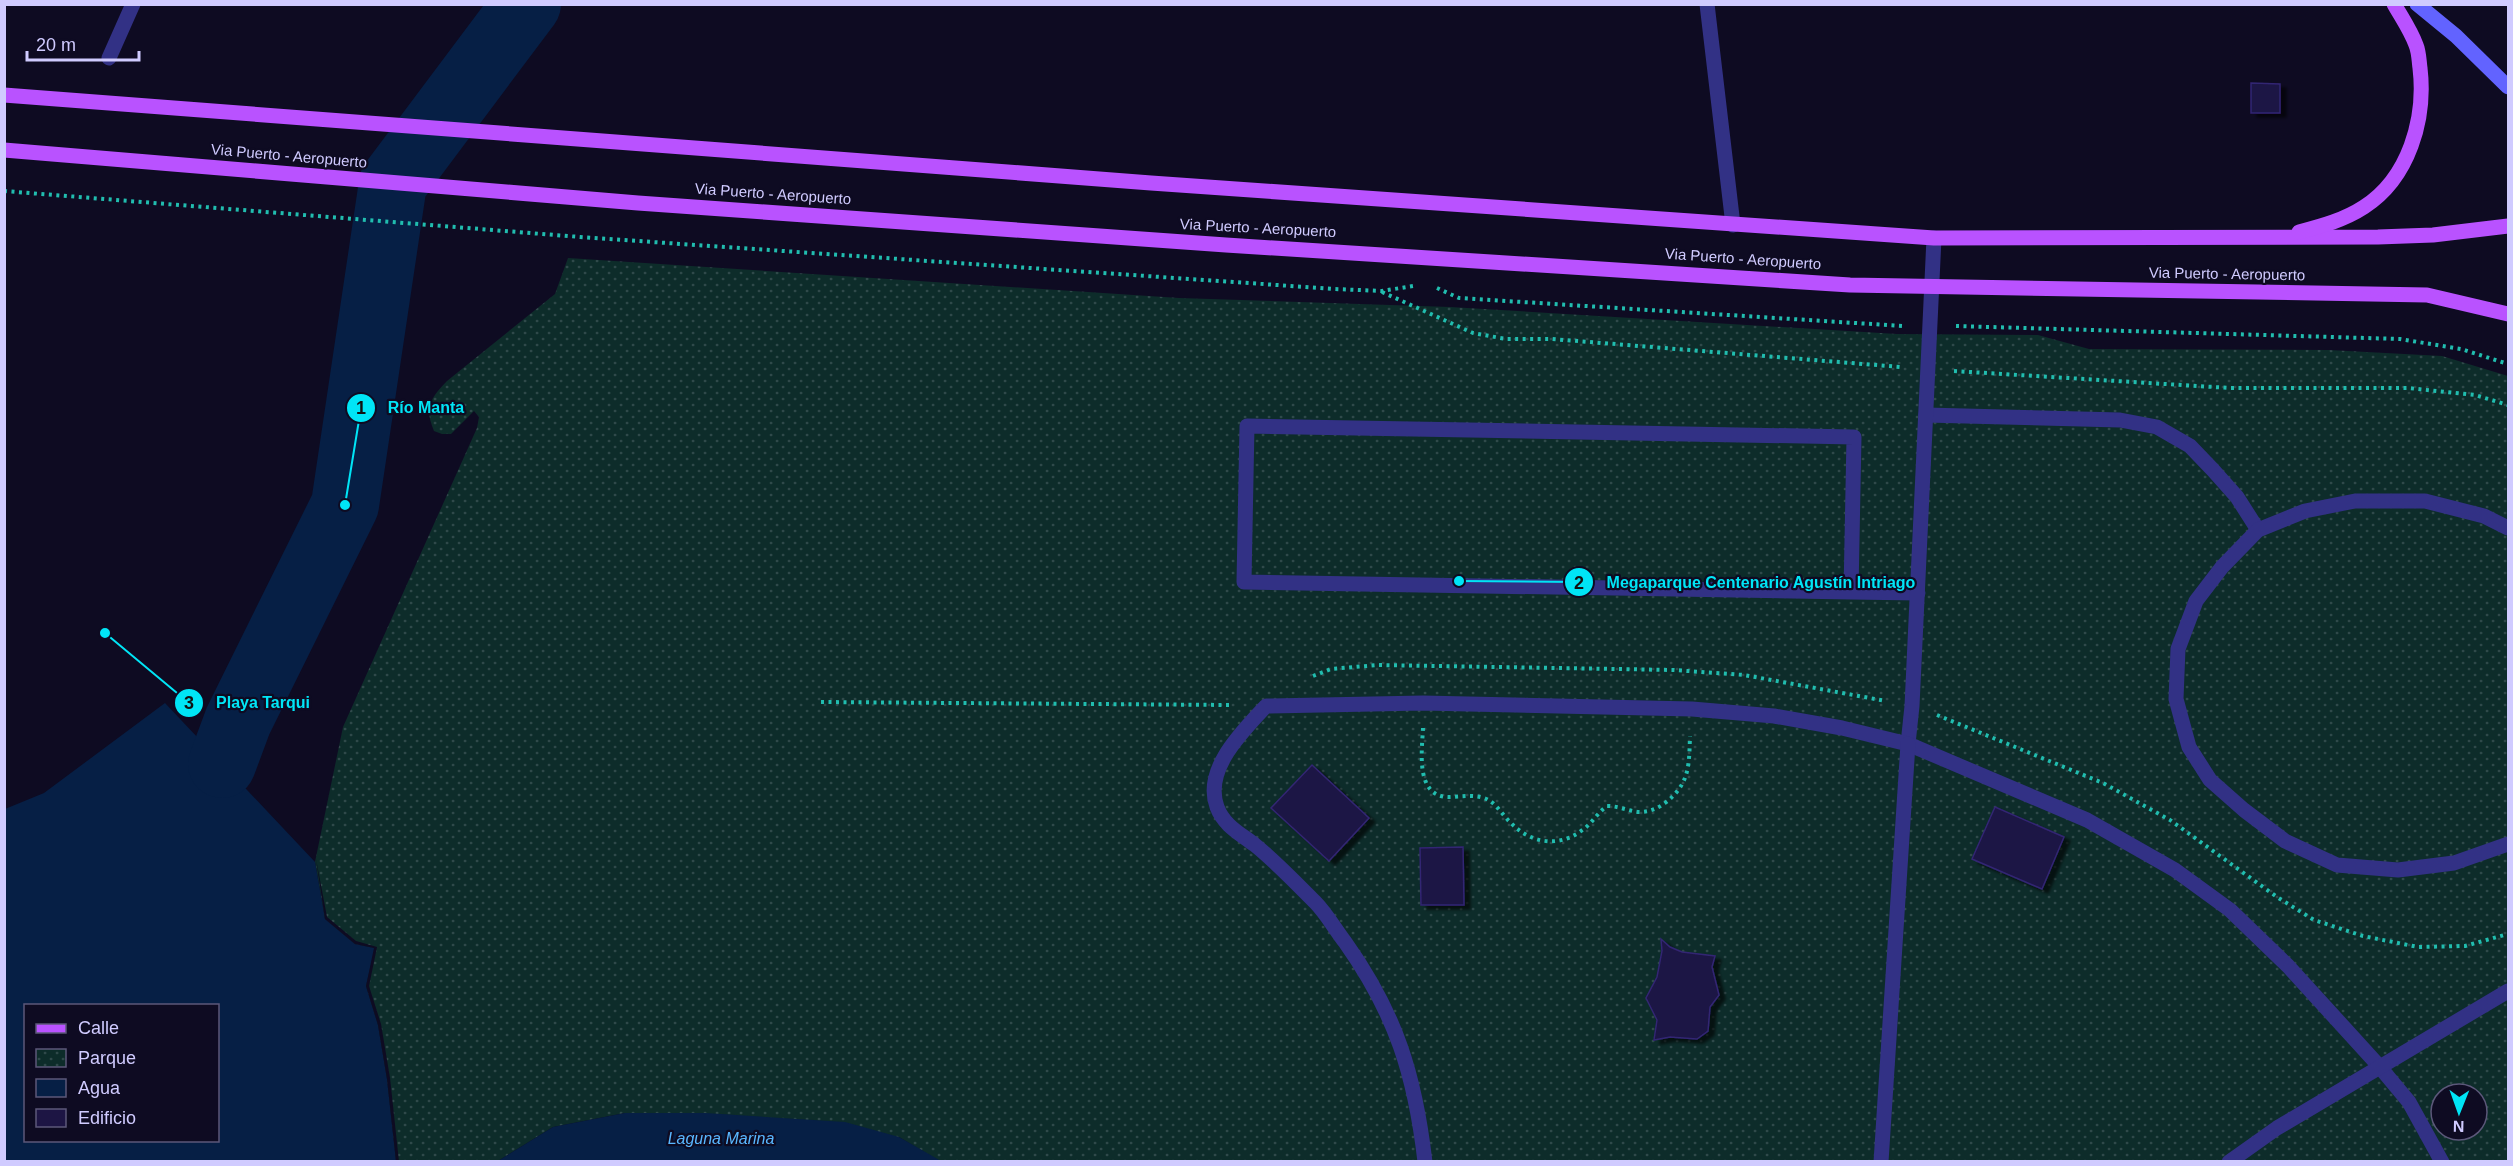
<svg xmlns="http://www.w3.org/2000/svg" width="2513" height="1166" font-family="Helvetica,sans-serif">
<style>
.park{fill:url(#park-dots);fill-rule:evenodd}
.water{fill:#061f45;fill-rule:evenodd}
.pier{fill:#0e0b22}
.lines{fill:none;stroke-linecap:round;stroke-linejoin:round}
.river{stroke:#061f45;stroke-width:68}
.building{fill:#1d1544;stroke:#322573;stroke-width:1.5;filter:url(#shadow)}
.path{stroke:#21bdaf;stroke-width:4;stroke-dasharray:3 4.5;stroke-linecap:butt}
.lane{stroke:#323185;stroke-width:15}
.street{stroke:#323185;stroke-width:15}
.secondary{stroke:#6263ff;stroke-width:15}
.primary{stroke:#b952ff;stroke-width:15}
.labels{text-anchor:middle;stroke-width:4.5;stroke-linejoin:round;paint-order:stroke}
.street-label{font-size:15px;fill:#d0cbff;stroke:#0e0b22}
.water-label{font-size:16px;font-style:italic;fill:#59b7ff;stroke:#0e0b22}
.leader{fill:none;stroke:#00e5f6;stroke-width:2}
.callout-dot{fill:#00e5f6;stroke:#0e0b22;stroke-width:2}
.mark-label{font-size:18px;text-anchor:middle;font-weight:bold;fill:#111}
.callout-label{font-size:16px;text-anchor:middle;font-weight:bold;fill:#00e5f6;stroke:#0e0b22;stroke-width:4.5;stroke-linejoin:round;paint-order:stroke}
</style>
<defs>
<pattern id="park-dots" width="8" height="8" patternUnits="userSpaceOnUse" patternTransform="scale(1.5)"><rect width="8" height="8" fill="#0d2c2a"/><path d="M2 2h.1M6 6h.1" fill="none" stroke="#2f494a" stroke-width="1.8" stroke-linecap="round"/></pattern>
<filter id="shadow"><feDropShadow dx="6" dy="4" stdDeviation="1.5" flood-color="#0009"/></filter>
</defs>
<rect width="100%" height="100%" fill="#0e0b22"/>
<path class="park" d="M 568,258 L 1179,298 L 1450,307 L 1897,334 L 2038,335 L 2089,349 L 2329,350 L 2442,356 L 2508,376 L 2508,1161 L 941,1162 L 899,1137 L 625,1113 L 553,1127 L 498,1161 L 396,1161 L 387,1079 L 378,1025 L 366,986 L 374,948 L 355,944 L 325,919 L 315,862 L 343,727 L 477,428 L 479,417 L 474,411 L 451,434 L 442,434 L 434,431 C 424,407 430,399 447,381 L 555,294 ZM 2441,1094 L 2477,1094 L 2477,1130 L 2441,1130 Z"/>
<g class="water">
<path d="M 165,703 L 315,862 L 325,919 L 355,944 L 375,948 L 366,986 L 378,1025 L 387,1079 L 396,1161 L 5,1162 L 5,809 L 44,793 ZM 26,1006 L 218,1006 L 218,1140 L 26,1140 Z"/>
<path d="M 625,1113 L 705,1113 L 845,1122 L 899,1137 L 941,1161 L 498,1161 L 553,1127 Z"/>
</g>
<path class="pier" d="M 316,859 L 327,917 L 356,941 L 377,947 L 369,986 L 381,1024 L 390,1078 L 399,1162 L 396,1161 L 387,1079 L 378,1025 L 366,986 L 374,948 L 355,944 L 325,919 Z"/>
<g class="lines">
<path class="river" d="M 222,764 L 238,721 L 345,505 L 393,183 L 527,4"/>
</g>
<g class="building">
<path d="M 2251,83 L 2280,84 L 2280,113 L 2251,113 Z"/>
<path d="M 1312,765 L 1369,818 L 1329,861 L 1271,808 Z"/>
<path d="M 1995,807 L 2064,837 L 2042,889 L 1972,859 Z"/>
<path d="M 1463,847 L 1464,905 L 1421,905 L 1420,848 Z"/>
<path d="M 1661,939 L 1670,947 L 1682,952 L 1715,956 L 1712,967 L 1719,995 L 1710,1007 L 1708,1031 L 1697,1039 L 1670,1037 L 1654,1040 L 1657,1020 L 1646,998 L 1657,977 L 1662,951 Z"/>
</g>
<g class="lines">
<g class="path">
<path d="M 4,191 L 580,237 L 1335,289 L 1382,291 L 1413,286"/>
<path d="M 1437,288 L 1459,298 L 1903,326"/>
<path d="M 1382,292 L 1473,333 L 1506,339 L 1552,339 L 1901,367"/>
<path d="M 1956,326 L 2400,339 L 2461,349 L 2508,364"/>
<path d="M 1954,371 L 2230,388 L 2408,388 L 2475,395 L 2508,405"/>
<path d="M 1313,676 L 1331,669 L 1378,665 L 1674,670 L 1744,675 L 1886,701"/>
<path d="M 821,702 L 1229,705"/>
<path d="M 1937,715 L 2103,783 L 2170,820 L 2277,897 L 2314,920 L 2363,936 L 2418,947 L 2465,946 L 2508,934"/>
<path d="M 1423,728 C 1422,751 1415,796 1448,797 C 1460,797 1472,794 1484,798 C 1496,802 1502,815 1511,823 C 1530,843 1558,848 1581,831 C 1592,824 1597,813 1607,806 C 1619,806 1628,811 1639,812 C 1649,812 1657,809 1665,803 C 1690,784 1689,765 1690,736"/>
</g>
<g class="lane">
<path d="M 1926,415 L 2120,420 L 2157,427 L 2190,446 L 2213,470 L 2237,497 L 2258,530"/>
<path d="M 2508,528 L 2484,516 L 2425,501 L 2355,501 L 2305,511 L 2258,530 L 2222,567 L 2196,601 L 2178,649 L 2176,699 L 2189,747 L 2210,780 L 2244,810 L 2285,841 L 2337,865 L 2398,870 L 2454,863 L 2508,844"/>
<path d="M 1851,592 L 1854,437 L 1247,426 L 1244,582 L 1851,592 L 1918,593"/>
<path d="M 1908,744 L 1912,706 L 1934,238"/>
<path d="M 1425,1162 C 1415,1075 1396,1014 1345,942 C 1335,929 1326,913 1315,902 C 1296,883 1276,862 1255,845 C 1241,834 1224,826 1217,807 C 1203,769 1243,731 1266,706 L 1423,703 L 1692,709 L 1774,716 L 1842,728 L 1908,744 L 2087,820 L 2175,870 L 2230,910 L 2288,966 L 2379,1066 L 2409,1102 L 2442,1162"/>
</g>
<g class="street">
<path d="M 1707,4 L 1733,225"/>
<path d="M 109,58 L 133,4"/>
<path d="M 1881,1162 L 1908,744"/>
<path d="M 2229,1162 L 2277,1128 L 2508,991"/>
</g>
<path class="secondary" d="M 2417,4 L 2456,36 L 2508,87"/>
<g class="primary">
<path d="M 4,95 L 1151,183 L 1934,238 L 2378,237 L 2433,235 L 2508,226"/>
<path d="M 4,150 L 638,203 L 1226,245 L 1850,285 L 2427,295 L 2508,314"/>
<path d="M 2299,232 C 2322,226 2344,220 2364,207 C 2409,178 2426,119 2420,68 C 2419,61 2419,52 2416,45 C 2411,31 2402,18 2394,4"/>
</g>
</g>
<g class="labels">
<g class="street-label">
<text transform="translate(289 156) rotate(5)" y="5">Via Puerto - Aeropuerto</text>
<text transform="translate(773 194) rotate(4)" y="5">Via Puerto - Aeropuerto</text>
<text transform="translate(1258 228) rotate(3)" y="5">Via Puerto - Aeropuerto</text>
<text transform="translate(1743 259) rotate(4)" y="5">Via Puerto - Aeropuerto</text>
<text transform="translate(2227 274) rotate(1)" y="5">Via Puerto - Aeropuerto</text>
</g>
<g class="water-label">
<text x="721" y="1144">Laguna Marina</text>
</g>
</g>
<path class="leader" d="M345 505L361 408M1459 581L1579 582M105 633L189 703"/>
<g class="callout-dot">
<circle cx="345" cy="505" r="6"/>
<circle cx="1459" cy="581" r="6"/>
<circle cx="105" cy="633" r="6"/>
<circle cx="361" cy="408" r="15"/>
<circle cx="1579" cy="582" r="15"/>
<circle cx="189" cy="703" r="15"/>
</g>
<g class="mark-label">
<text x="361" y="414">1</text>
<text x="1579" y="589">2</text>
<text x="189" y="709">3</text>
</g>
<g class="callout-label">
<text x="426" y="413">Río Manta</text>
<text x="1761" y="588">Megaparque Centenario Agustín Intriago</text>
<text x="263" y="708">Playa Tarqui</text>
</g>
<rect width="2513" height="1166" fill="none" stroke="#d0cbff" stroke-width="12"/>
<rect x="24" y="1004" width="195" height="138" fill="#0e0b22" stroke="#5c587a" stroke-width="1.5"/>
<rect x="36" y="1024" width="30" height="9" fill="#b952ff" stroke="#5c587a" stroke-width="1.5"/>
<text x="78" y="1034" font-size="18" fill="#d0cbff">Calle</text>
<rect x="36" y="1049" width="30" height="18" fill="url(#park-dots)" stroke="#5c587a" stroke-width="1.5"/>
<text x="78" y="1064" font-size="18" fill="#d0cbff">Parque</text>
<rect x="36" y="1079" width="30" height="18" fill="#061f45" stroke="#5c587a" stroke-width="1.5"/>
<text x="78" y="1094" font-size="18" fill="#d0cbff">Agua</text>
<rect x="36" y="1109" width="30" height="18" fill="#1d1544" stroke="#5c587a" stroke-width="1.5"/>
<text x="78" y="1124" font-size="18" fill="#d0cbff">Edificio</text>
<g transform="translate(2459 1112) rotate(181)"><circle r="28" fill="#0e0b22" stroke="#5c587a" stroke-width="1.5"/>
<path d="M0-4.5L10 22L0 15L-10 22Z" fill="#00e5f6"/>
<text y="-9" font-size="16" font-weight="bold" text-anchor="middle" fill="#d0cbff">N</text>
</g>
<path d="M27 51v9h112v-9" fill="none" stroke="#d0cbff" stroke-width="3"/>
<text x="36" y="51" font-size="18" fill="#d0cbff" stroke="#0e0b22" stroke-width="4.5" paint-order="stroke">20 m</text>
</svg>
